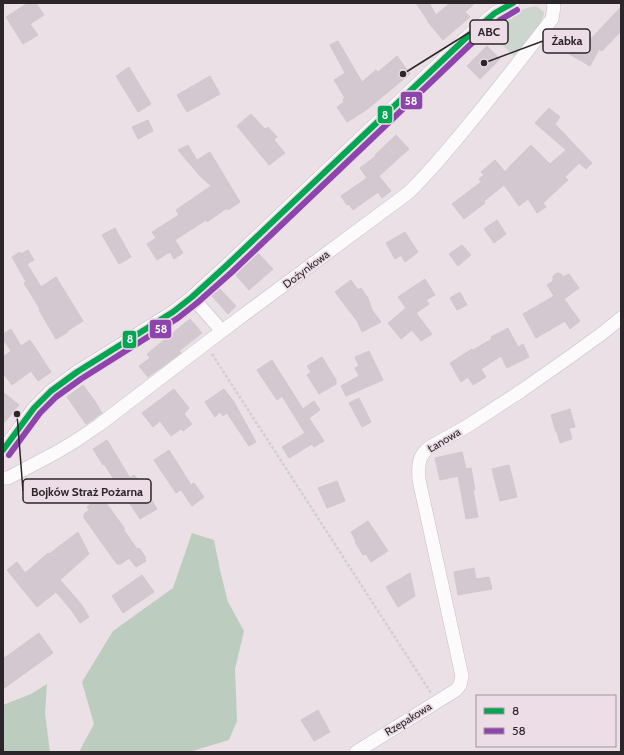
<svg xmlns="http://www.w3.org/2000/svg" width="624" height="755" font-family="Cabin,sans-serif">
<style>
.green{fill:#cdd6ce}
.forest{fill:#bcccbe}
.building{fill:#d3c8d0;stroke:#d0c8cd}
.lines{fill:none;stroke-linecap:round;stroke-linejoin:round}
.minor-casing{stroke:#c6bfc3;stroke-width:14}
.path{stroke:#d2cfd1;stroke-width:2.5;stroke-dasharray:3 2;stroke-linecap:butt}
.minor{stroke:#fcfafb;stroke-width:13}
.bus-1-casing{stroke:#eddde7;stroke-width:9}
.bus-2-casing{stroke:#eddde7;stroke-width:9}
.bus-1{stroke:#00a651;stroke-width:6}
.bus-2{stroke:#8e44ad;stroke-width:6}
.labels{text-anchor:middle;stroke-width:3.5;stroke-linejoin:round;paint-order:stroke}
.street-label{font-size:11px;fill:#2c262a;stroke:#eddde7}
.leader{fill:none;stroke:#2c262a;stroke-width:1.5}
.callout-dot{fill:#2c262a;stroke:#eddde7;stroke-width:1.5}
.callout{fill:#eddde7;stroke:#2c262a;stroke-width:1.5}
.callout-label{font-size:12px;text-anchor:middle;font-weight:bold;fill:#2c262a}
.line-badge{stroke:#eddde7;stroke-width:1.5}
.badge-label{font-size:11px;text-anchor:middle;font-weight:bold;fill:#fff}
</style>
<rect width="100%" height="100%" fill="#eae0e6"/>
<path class="green" d="M 536,6 L 544,12 C 544,25 522,46 514,56 L 489,32 C 503,21 519,8 536,6 Z"/>
<g class="forest">
<path d="M 192,533 L 214,540 L 220,570 L 228,602 L 244,631 L 235,669 L 237,721 L 229,740 L 189,752 L 79,752 L 94,724 L 82,682 L 113,631 L 173,588 Z"/>
<path d="M 47,684 L 45,713 L 50,752 L 3,752 L 3,705 L 31,694 Z"/>
</g>
<g class="building">
<path d="M 28,3 L 36,3 L 44,15 L 30,24 L 38,35 L 23,44 L 6,17 Z"/>
<path d="M 416,3 L 429,3 L 436,15 L 450,3 L 475,3 L 465,12 L 470,17 L 443,40 L 428,22 L 428,21 Z"/>
<path d="M 621,7 L 621,31 L 602,51 L 599,49 L 590,66 L 564,51 L 573,37 L 585,45 Z"/>
<path d="M 338,41 L 362,82 L 376,70 L 378,72 L 397,56 L 410,74 L 366,110 L 347,122 L 337,107 L 344,102 L 343,99 L 345,98 L 334,80 L 345,73 L 330,45 Z"/>
<path d="M 487,46 L 500,59 L 480,79 L 467,66 Z"/>
<path d="M 129,67 L 151,104 L 138,112 L 116,76 Z"/>
<path d="M 210,76 L 220,94 L 187,112 L 177,95 Z"/>
<path d="M 549,108 L 560,117 L 555,124 L 592,163 L 586,169 L 579,163 L 565,177 L 568,180 L 543,203 L 546,207 L 537,213 L 528,199 L 519,206 L 504,185 L 484,201 L 485,203 L 464,219 L 452,204 L 481,182 L 479,179 L 484,175 L 481,172 L 495,160 L 505,172 L 510,166 L 531,145 L 550,164 L 566,150 L 535,123 Z"/>
<path d="M 251,114 L 265,129 L 268,127 L 277,137 L 274,140 L 285,153 L 269,165 L 237,126 Z"/>
<path d="M 148,120 L 153,131 L 138,139 L 132,127 Z"/>
<path d="M 396,135 L 409,149 L 379,176 L 391,191 L 382,198 L 378,192 L 353,210 L 349,204 L 347,205 L 341,196 L 367,178 L 360,168 L 376,156 L 375,155 Z"/>
<path d="M 188,145 L 197,160 L 210,152 L 240,202 L 228,210 L 227,208 L 207,222 L 206,220 L 175,240 L 183,253 L 174,259 L 170,252 L 157,260 L 147,244 L 156,238 L 152,232 L 179,215 L 176,210 L 211,186 L 200,176 L 178,150 Z"/>
<path d="M 497,220 L 506,234 L 494,243 L 484,229 Z"/>
<path d="M 115,228 L 131,257 L 119,264 L 102,235 Z"/>
<path d="M 405,232 L 418,252 L 405,262 L 401,255 L 395,259 L 386,243 Z"/>
<path d="M 462,245 L 471,255 L 458,266 L 449,254 Z"/>
<path d="M 28,250 L 34,260 L 27,264 L 41,287 L 56,277 L 83,321 L 67,331 L 68,332 L 56,339 L 39,310 L 40,309 L 24,283 L 26,282 L 12,257 L 20,252 L 21,254 Z"/>
<path d="M 258,253 L 273,269 L 249,290 L 235,274 Z"/>
<path d="M 557,273 L 561,274 L 563,277 L 569,274 L 579,288 L 564,299 L 580,321 L 570,329 L 565,321 L 536,338 L 523,314 L 554,296 L 547,285 L 553,281 L 553,276 Z"/>
<path d="M 425,279 L 435,295 L 426,300 L 429,304 L 416,313 L 432,334 L 421,341 L 412,330 L 401,339 L 388,323 L 406,308 L 398,297 Z"/>
<path d="M 351,280 L 358,290 L 361,288 L 368,298 L 372,310 L 381,322 L 362,332 L 357,321 L 335,292 Z"/>
<path d="M 219,288 L 236,306 L 228,314 L 211,295 Z"/>
<path d="M 460,292 L 467,305 L 457,310 L 450,298 Z"/>
<path d="M 190,319 L 202,333 L 179,351 L 181,353 L 148,377 L 139,366 L 150,358 L 147,354 Z"/>
<path d="M 508,328 L 518,347 L 523,344 L 529,357 L 507,368 L 501,356 L 481,369 L 486,377 L 473,385 L 468,377 L 461,382 L 450,363 L 472,349 L 473,350 L 492,339 L 491,337 Z"/>
<path d="M 11,329 L 21,346 L 30,340 L 51,372 L 38,381 L 31,371 L 12,385 L 3,373 L 3,357 L 11,351 L 3,339 L 3,334 Z"/>
<path d="M 369,351 L 383,380 L 346,396 L 341,386 L 359,376 L 355,368 L 359,366 L 355,357 Z"/>
<path d="M 322,357 L 336,380 L 336,384 L 319,394 L 307,375 L 311,372 L 307,366 Z"/>
<path d="M 272,360 L 303,409 L 314,401 L 320,410 L 309,418 L 324,441 L 314,447 L 312,444 L 289,458 L 282,447 L 305,433 L 282,396 L 277,400 L 257,370 Z"/>
<path d="M 83,385 L 94,400 L 102,413 L 86,424 L 67,397 Z"/>
<path d="M 174,389 L 189,408 L 184,414 L 192,424 L 183,431 L 181,429 L 171,436 L 160,421 L 153,427 L 142,413 Z"/>
<path d="M 224,389 L 234,402 L 256,442 L 249,446 L 227,413 L 223,416 L 220,412 L 215,417 L 205,402 Z"/>
<path d="M 3,392 L 19,405 L 3,424 Z"/>
<path d="M 359,398 L 371,422 L 362,427 L 349,403 Z"/>
<path d="M 570,409 L 575,427 L 569,428 L 572,439 L 560,443 L 557,432 L 556,432 L 551,415 Z"/>
<path d="M 107,440 L 130,478 L 134,475 L 141,483 L 157,509 L 140,519 L 104,464 L 103,465 L 93,449 Z"/>
<path d="M 169,450 L 191,485 L 194,483 L 204,497 L 192,506 L 181,490 L 176,493 L 154,460 Z"/>
<path d="M 462,452 L 466,469 L 471,468 L 475,490 L 473,490 L 478,517 L 466,519 L 458,476 L 440,480 L 435,458 Z"/>
<path d="M 509,465 L 517,497 L 500,501 L 492,469 Z"/>
<path d="M 337,481 L 345,501 L 327,508 L 318,488 Z"/>
<path d="M 101,496 L 125,529 L 123,529 L 137,549 L 139,548 L 146,558 L 144,559 L 146,561 L 136,567 L 129,558 L 121,564 L 117,564 L 84,518 L 84,514 L 89,510 L 87,507 Z"/>
<path d="M 368,521 L 388,551 L 371,562 L 366,554 L 363,555 L 355,542 L 356,541 L 351,532 Z"/>
<path d="M 78,532 L 89,554 L 60,580 L 81,604 L 89,617 L 80,623 L 72,611 L 56,592 L 37,607 L 7,570 L 17,562 L 25,573 L 48,553 L 49,554 Z"/>
<path d="M 474,568 L 476,579 L 489,577 L 492,589 L 458,595 L 454,572 Z"/>
<path d="M 410,573 L 415,596 L 398,607 L 386,587 Z"/>
<path d="M 142,575 L 154,592 L 123,613 L 112,596 Z"/>
<path d="M 39,633 L 53,653 L 3,689 L 3,659 Z"/>
<path d="M 318,710 L 330,732 L 314,741 L 301,720 Z"/>
</g>
<g class="lines">
<g class="minor-casing">
<g id="minor">
<path d="M 192,297 L 222,331"/>
<path d="M 3,450 L 34,408 L 51,391 L 77,372 L 173,312 L 192,297 L 226,266 L 468,36 L 495,13 L 513,3"/>
<path d="M 3,478 L 8,478 L 57,452 L 77,440 L 99,425 L 222,331 L 408,193 C 427,175 444,154 461,134 C 492,96 522,58 552,19 L 554,7 L 553,3"/>
<path d="M 356,752 L 456,690 L 460,685 L 462,676 L 419,480 C 418,466 418,455 430,447 L 469,425 L 521,391 L 571,356 L 604,332 L 621,318"/>
</g>
</g>
<path class="path" d="M 212,354 L 431,693"/>
<use href="#minor" class="minor"/>
<g class="bus-1-casing">
<path id="bus-1" d="M 3,450 L 34,408 L 51,391 L 77,372 L 173,312 L 192,297 L 226,266 L 468,36 L 495,13 L 513,3"/>
</g>
<g class="bus-2-casing">
<path id="bus-2" d="M 9,455 L 40,413 L 56,397 L 81,379 L 178,318 L 197,303 L 232,272 L 473,42 L 500,20 L 517,10"/>
</g>
<use href="#bus-1" class="bus-1"/>
<use href="#bus-2" class="bus-2"/>
</g>
<g class="labels">
<g class="street-label">
<text transform="translate(306 269) rotate(-37)" y="4">Dożynkowa</text>
<text transform="translate(444 440) rotate(-31)" y="4">Łanowa</text>
<text transform="translate(408 719) rotate(-32)" y="4">Rzepakowa</text>
</g>
</g>
<path class="leader" d="M403 74L470 32M484 63L543 41M17 414L23 491"/>
<g class="callout-dot">
<circle cx="403" cy="74" r="4"/>
<circle cx="484" cy="63" r="4"/>
<circle cx="17" cy="414" r="4"/>
</g>
<g class="callout">
<rect x="470" y="20" width="38" height="24" rx="4"/>
<rect x="543" y="29" width="47" height="24" rx="4"/>
<rect x="23" y="479" width="128" height="24" rx="4"/>
</g>
<g class="callout-label">
<text x="489" y="36">ABC</text>
<text x="567" y="45">Żabka</text>
<text x="87" y="496">Bojków Straż Pożarna</text>
</g>
<g class="line-badge">
<rect x="400" y="91" width="23" height="19" rx="4" fill="#8e44ad"/>
<rect x="377" y="105" width="16" height="19" rx="4" fill="#00a651"/>
<rect x="149" y="319" width="23" height="20" rx="4" fill="#8e44ad"/>
<rect x="122" y="330" width="15" height="19" rx="4" fill="#00a651"/>
</g>
<g class="badge-label">
<text x="411" y="105">58</text>
<text x="385" y="119">8</text>
<text x="161" y="333">58</text>
<text x="130" y="343">8</text>
</g>
<rect width="624" height="755" fill="none" stroke="#2c262a" stroke-width="8"/>
<rect x="476" y="695" width="140" height="52" fill="#eddde7" stroke="#a0949b"/>
<rect x="484" y="708" width="20" height="6" fill="#00a651" stroke="#a0949b"/>
<text x="512" y="715" font-size="12" fill="#2c262a">8</text>
<rect x="484" y="728" width="20" height="6" fill="#8e44ad" stroke="#a0949b"/>
<text x="512" y="735" font-size="12" fill="#2c262a">58</text>
</svg>
